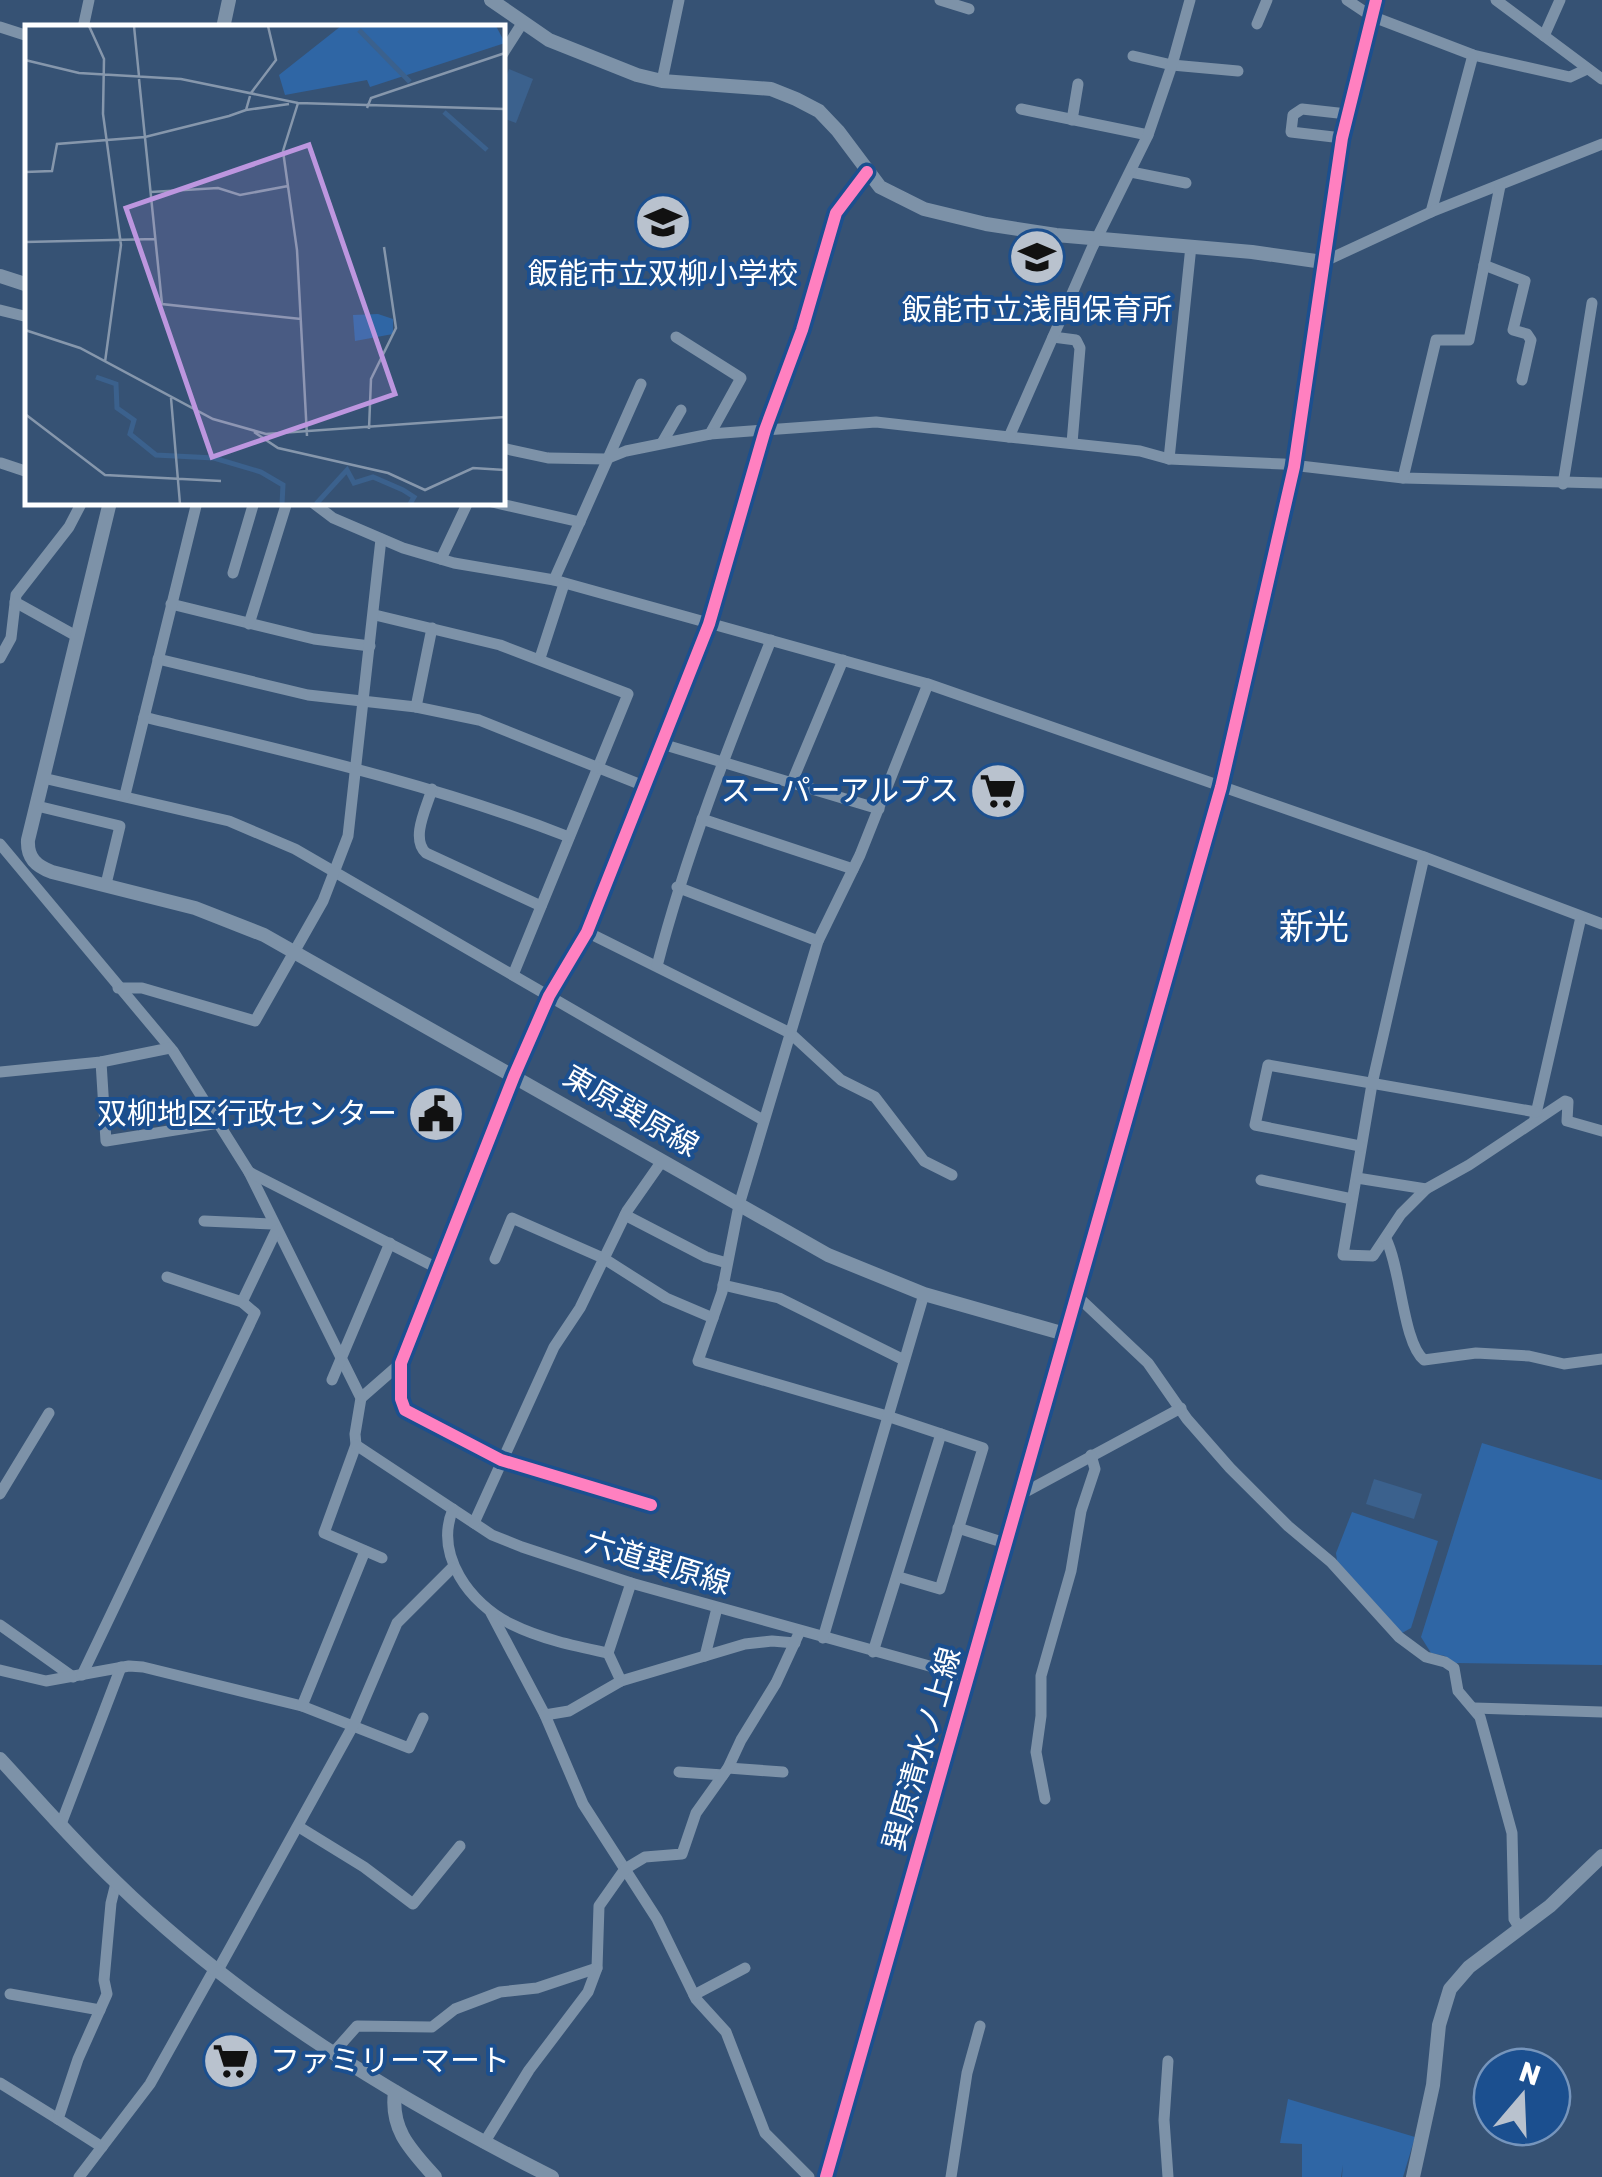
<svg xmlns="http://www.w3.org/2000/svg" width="1602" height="2177" font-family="Rubik,'Noto Sans JP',sans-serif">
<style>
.green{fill:#2f66a5}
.water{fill:#3b618d}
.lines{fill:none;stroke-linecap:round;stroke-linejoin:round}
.minor{stroke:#7d92a8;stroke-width:11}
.tertiary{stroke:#7d92a8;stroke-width:14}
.cycleway-casing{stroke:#1b4f8f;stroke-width:19}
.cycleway{stroke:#ff80c0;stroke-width:12}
.labels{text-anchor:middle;stroke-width:8;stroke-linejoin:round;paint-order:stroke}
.poi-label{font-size:30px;fill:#fff;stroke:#1b4f8f}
.street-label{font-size:30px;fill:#fff;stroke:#1b4f8f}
.quarter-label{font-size:35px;fill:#fff;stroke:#1b4f8f}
.inset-river{fill:none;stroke:#3b618d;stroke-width:5}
.inset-road{fill:none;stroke:#8697ac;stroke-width:2.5}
.view{fill:#bd96df;fill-opacity:0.15;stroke:#bd96df;stroke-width:5}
.inset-edge{fill:none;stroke:#fff;stroke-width:5}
</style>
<rect width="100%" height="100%" fill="#365274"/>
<g class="green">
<path d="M 1482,1443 L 1602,1480 L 1602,1665 L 1455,1663 L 1445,1656 L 1431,1653 L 1421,1637 Z"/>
<path d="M 1352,1512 L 1438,1541 L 1411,1628 L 1402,1633 L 1337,1561 L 1336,1553 Z"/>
<path d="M 1288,2099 L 1415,2137 L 1403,2177 L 1342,2177 L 1343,2165 L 1341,2177 L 1302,2177 L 1302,2144 L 1280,2143 Z"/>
</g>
<g class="water">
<path d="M 509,69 L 533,79 L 516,123 L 503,118 L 503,86 Z"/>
<path d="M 1374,1479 L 1422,1494 L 1414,1519 L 1366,1504 Z"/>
</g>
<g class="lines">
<g class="minor">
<path d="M 940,0 L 969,9"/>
<path d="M 1347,0 L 1371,16 L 1473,55 L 1570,77 L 1587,69"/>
<path d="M 1496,0 L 1602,79"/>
<path d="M 1257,24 L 1267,0"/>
<path d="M 0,27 L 28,36"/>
<path d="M 83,28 L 89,0"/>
<path d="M 1544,36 L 1560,0"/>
<path d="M 502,55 L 523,22"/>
<path d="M 1133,56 L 1172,65 L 1238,71"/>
<path d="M 662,81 L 679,0"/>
<path d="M 1021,109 L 1148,135"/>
<path d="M 1072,120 L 1078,84"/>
<path d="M 1342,138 L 1291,132 L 1293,115 L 1302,109 L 1347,114"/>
<path d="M 1131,172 L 1186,183"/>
<path d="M 1431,212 L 1473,55"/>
<path d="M 1323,262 L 1431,212 L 1602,144"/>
<path d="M 1484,265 L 1525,281 L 1513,330 L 1527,334 L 1531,340 L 1522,380"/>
<path d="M 0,310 L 28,317"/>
<path d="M 676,337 L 741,378 L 710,434"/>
<path d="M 1053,337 L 1076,340 L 1080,348 L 1072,443"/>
<path d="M 1009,437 L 1140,451 L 1169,459 L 1283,464 L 1403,478 L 1602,483"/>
<path d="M 662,443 L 681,410"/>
<path d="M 502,448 L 548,458 L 606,459 L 626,451 L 710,434 L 876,422 L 1009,437 L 1092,248 L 1148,135 L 1172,65 L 1190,0"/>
<path d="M 1169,459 L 1191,246"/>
<path d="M 1,463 L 28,472"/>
<path d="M 1403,478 L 1436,340 L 1469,340 L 1500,186"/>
<path d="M 1563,484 L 1592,303"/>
<path d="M 312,502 L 333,518 L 403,548 L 454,563 L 554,580 L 928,684 L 1424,857 L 1602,924"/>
<path d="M 492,502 L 580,522"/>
<path d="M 441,559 L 468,502"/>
<path d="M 233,573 L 254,502"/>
<path d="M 554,580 L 641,384"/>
<path d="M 15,602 L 78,637"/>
<path d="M 171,604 L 314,639 L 370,646"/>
<path d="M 375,615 L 500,645 L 628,694 L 513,975"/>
<path d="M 249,624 L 287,502"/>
<path d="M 0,658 L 11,638 L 16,595 L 69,527 L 82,502"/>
<path d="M 540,658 L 564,584"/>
<path d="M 158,659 L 308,695 L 416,707 L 479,720 L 644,786"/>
<path d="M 416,707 L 432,628"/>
<path d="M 144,717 C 288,752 431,783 569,837"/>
<path d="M 662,744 L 879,809"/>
<path d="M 43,778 L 229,821 L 295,849 L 763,1120"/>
<path d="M 792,782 L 843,660"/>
<path d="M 432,789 C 427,807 410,838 426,853 L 541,906"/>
<path d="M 125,795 L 197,502"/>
<path d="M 37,806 L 120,826 L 106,884"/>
<path d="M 702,819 L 853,869"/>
<path d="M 0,844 L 173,1051 L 249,1172 L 361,1398 L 355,1434 L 356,1445 L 324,1533 L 382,1558"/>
<path d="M 1424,857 L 1372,1084 L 1343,1255 L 1373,1256 L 1401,1214 L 1426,1189 L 1469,1165 L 1565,1101 L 1568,1102 L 1567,1121 L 1602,1131"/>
<path d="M 677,887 L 818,941"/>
<path d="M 587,932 L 790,1033 L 841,1080 L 875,1097 L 924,1161 L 952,1175"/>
<path d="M 657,966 C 686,854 728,747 771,640"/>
<path d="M 118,988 L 142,988 L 255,1021 L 323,901 L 348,836 L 381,539"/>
<path d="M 101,1062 L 106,1141 L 219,1123"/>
<path d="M 0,1072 L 101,1062 L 170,1048"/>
<path d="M 1535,1118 L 1581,917"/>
<path d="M 1360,1146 L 1255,1125 L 1268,1065 L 1536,1112"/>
<path d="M 249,1172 L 439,1269"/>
<path d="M 1357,1178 L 1426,1189"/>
<path d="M 1261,1180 L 1352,1199"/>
<path d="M 625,1215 L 706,1257 L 727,1263"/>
<path d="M 204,1221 L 272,1224"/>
<path d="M 1386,1239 C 1401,1269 1403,1343 1424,1360 L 1476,1353 L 1529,1356 L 1564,1364 L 1602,1359"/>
<path d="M 495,1259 L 512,1218 L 603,1258 L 666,1298 L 713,1318"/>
<path d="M 723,1285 L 779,1298 L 904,1360"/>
<path d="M 1076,1295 L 1148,1363 L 1187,1419 L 1230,1468 L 1288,1526 L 1331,1562 L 1399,1637 L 1426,1657 L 1445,1662 L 1454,1668 L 1458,1691 L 1480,1717 L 1512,1833 L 1514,1919 L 1520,1929"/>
<path d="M 242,1302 L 276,1231"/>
<path d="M 332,1380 L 390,1243"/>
<path d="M 361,1398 L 401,1363"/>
<path d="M 356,1445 L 492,1535 L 522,1547 L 631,1583 L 969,1677"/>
<path d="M 0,1494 L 49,1413"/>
<path d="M 1018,1496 L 1181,1408"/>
<path d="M 651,1505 L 501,1460 L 405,1410 L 401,1399 L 401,1363 L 514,1076 L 549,996 L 587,932 L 709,624 L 765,430 L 802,330 L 836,213 L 867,172"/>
<path d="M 453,1509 C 434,1555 470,1604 511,1624 C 541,1639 575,1646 608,1653"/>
<path d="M 474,1523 L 554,1347 L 580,1308 L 627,1211 L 662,1161"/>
<path d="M 958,1528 L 1005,1543"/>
<path d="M 899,1577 L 940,1589 L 983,1448 L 887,1416 L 698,1361 L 722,1292 L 739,1205 L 818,941 L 860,855 L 928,684"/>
<path d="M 491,1613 L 545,1715 L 583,1804 L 657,1919 L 696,1999 L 726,2032 L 765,2133 L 809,2177"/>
<path d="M 0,1625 L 73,1677"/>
<path d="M 823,1638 L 924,1294"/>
<path d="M 873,1652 L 941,1434"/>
<path d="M 705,1656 L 717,1608"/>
<path d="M 0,1670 L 46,1681 L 129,1666 L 143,1667 L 302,1706 L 409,1748 L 423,1718"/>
<path d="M 82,1675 L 255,1313 L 242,1302 L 167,1277"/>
<path d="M 621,1681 L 608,1653 L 631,1583"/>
<path d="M 302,1706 L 365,1551"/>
<path d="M 1474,1708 L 1602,1712"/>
<path d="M 545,1715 L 569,1711 L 621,1681 L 745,1644 L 772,1641 L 795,1643"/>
<path d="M 728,1768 L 783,1772"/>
<path d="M 679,1772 L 723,1775"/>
<path d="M 1045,1799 L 1036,1752 L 1041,1716 L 1041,1676 L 1071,1571 L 1081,1511 L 1095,1469 L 1091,1455"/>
<path d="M 61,1824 L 121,1667"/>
<path d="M 299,1827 L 364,1867 L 413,1904 L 460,1846"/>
<path d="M 218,1970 L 354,1724 L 397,1623 L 452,1568"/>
<path d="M 10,1994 L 100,2010"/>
<path d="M 694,1995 L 745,1968"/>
<path d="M 333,2053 L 357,2026 L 432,2027 L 455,2009 L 500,1992 L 537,1988 L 597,1968"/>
<path d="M 0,2083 L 58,2119"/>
<path d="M 484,2143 L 529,2070 L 588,1992 L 597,1968 L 599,1906 L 625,1869 L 645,1857 L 682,1854 L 696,1813 L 728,1768 L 741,1740 L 776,1683 L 800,1631"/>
<path d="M 102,2147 L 58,2119 L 78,2059 L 107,1994 L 104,1980 L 111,1903 L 116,1883"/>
<path d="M 79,2177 L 150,2084 L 215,1968"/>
<path d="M 951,2177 L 967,2073 L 980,2026"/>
<path d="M 1168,2177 L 1164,2120 L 1168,2061"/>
</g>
<g class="tertiary">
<path d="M 491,0 L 549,40 L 637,75 L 662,81 L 771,89 L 796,99 L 819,111 L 838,131 L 880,187 L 924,209 L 986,224 L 1056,235 L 1252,252 L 1323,262"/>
<path d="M 223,28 L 229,0"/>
<path d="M 0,276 L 28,285"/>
<path d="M 110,502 L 28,840 C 27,858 36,866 52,872 L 195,908 L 264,935 L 828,1255 L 924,1294 L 1065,1334"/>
<path d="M 0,1759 C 38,1800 75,1843 116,1882 C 241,2004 396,2099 552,2177"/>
<path d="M 395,2092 C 390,2130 411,2150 435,2177"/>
<path d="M 826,2177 L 1221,787 L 1294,467 L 1342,138 L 1376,0"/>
<path d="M 1413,2177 L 1433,2085 L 1439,2025 L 1450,1989 L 1469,1967 L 1550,1906 L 1602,1856"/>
</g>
<g class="cycleway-casing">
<g id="cycleway">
<path d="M 651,1505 L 501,1460 L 405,1410 L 401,1399 L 401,1363 L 514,1076 L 549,996 L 587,932 L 709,624 L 765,430 L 802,330 L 836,213 L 867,172"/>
<path d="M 826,2177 L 1221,787 L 1294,467 L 1342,138 L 1376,0"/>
</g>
</g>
<use href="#cycleway" class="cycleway"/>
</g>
<defs>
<g id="school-disc" transform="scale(2.875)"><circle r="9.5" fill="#b9c2ce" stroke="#1b4f8f"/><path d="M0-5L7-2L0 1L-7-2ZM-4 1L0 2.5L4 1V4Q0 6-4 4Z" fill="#111"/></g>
<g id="supermarket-disc" transform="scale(2.875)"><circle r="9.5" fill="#b9c2ce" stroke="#1b4f8f"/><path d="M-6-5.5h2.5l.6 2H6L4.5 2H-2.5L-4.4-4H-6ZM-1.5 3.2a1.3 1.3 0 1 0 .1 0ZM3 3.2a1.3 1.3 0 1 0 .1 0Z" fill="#111"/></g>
<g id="civic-disc" transform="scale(2.875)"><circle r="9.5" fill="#b9c2ce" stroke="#1b4f8f"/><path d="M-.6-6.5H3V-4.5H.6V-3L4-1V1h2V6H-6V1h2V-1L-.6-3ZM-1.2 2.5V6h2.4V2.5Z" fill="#111"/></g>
</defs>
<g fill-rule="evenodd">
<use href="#school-disc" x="663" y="222"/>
<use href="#school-disc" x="1037" y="257"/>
<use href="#supermarket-disc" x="998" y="791"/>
<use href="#civic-disc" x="436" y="1114"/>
<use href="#supermarket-disc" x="231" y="2061"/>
</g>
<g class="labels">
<g class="poi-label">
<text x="663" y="284">飯能市立双柳小学校</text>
<text x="1037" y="320">飯能市立浅間保育所</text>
<text x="959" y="801" text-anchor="end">スーパーアルプス</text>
<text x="397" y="1124" text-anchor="end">双柳地区行政センター</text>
<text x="270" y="2071" text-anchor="start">ファミリーマート</text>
</g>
<g class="street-label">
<text transform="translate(631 1111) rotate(30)" y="10">東原巽原線</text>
<text transform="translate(658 1563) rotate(17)" y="10">六道巽原線</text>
<text transform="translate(922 1749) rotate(-74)" y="10">巽原清水ノ上線</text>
</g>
<g class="quarter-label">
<text x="1314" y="939">新光</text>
</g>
</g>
<g transform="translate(25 25)">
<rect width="480" height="480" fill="#365274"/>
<path d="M 316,1 L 471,1 L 480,18 L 345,62 L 342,55 L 260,70 L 254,50 ZM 353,289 L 368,294 L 368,309 L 330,316 L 328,290 Z" fill="#2f66a5"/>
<path class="inset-river" d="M 334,5 L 385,57M 419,87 L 462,125M 71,352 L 91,359 L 92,383 L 109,395 L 105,409 L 131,430 L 189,433 L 236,447 L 258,460 L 257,479M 291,479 L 322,445 L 329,458 L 348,452 L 378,465 L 389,472 L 385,479"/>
<path class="inset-road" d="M 64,1 L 79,34 L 78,89 L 96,220 L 80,337M 109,1 L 114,51M 0,35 L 54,48 L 156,54 L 273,78 L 480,84M 114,54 L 137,279 L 276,294M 226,68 L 251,35 L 243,1M 273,78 L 258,126 L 272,225 L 282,411M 342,83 L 346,73 L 480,28M 221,85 L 264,79M 0,147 L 27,146 L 32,119 L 120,112 L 204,91 L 221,85 L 225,71M 126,167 L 193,163 L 215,170 L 263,161M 0,217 L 131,214M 0,305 L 55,323 L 188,394 L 241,409 L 480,392M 146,373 L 155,479M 0,389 L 80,450 L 196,456M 344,404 L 346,354 L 371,303 L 359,222M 229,407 L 253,423 L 363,448 L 400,465 L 448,443 L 480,445"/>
<path class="view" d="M 284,120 L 370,369 L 187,432 L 101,183 Z"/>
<rect width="480" height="480" class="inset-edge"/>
</g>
<g transform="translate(1522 2097) rotate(19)"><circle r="48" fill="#1b4f8f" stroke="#7695bc" stroke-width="2.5"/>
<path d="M0-8L18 38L0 25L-18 38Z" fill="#b9c2ce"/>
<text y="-15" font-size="28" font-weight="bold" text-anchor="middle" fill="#ffffff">N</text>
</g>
</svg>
